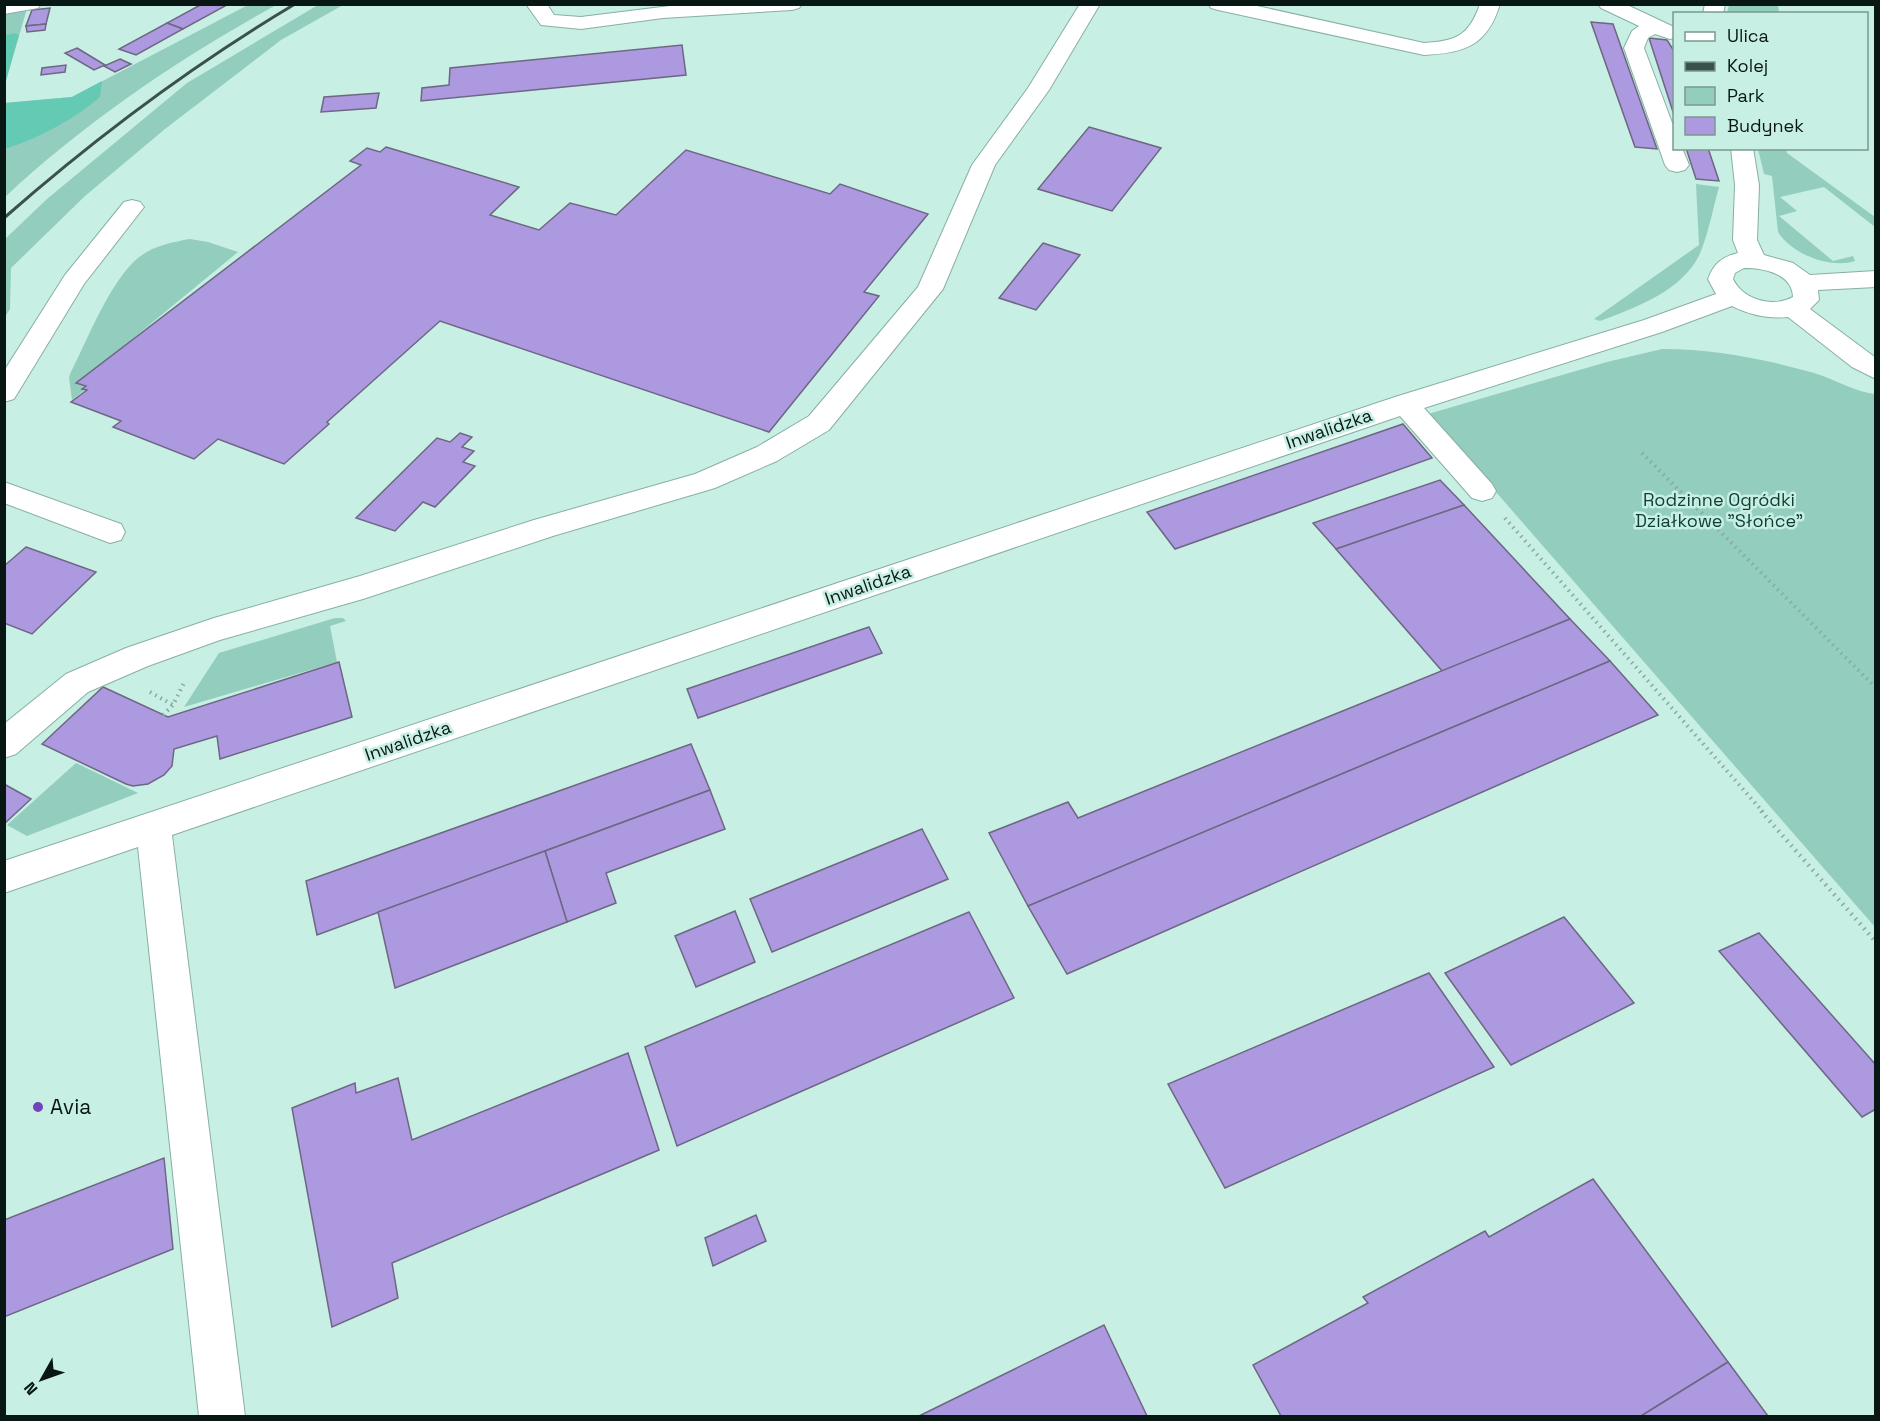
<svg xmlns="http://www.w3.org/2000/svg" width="1880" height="1421" font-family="'Space Grotesk',sans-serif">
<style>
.green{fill:#93cdbe}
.forest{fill:#65cab3}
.building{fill:#ac99df;stroke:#6e6783;stroke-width:1.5}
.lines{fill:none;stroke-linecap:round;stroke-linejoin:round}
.minor-casing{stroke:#88afa4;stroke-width:2}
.path-far1{stroke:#89a9a1;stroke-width:4;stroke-dasharray:1.5 4.5;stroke-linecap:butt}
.path{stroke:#89a9a1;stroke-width:4.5;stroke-dasharray:1.5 5;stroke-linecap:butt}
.minor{fill:#fff;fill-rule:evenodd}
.rail{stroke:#3b514b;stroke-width:3}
.poi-dot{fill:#7144bd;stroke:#c7efe4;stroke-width:2}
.labels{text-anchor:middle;stroke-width:5;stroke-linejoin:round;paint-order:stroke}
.street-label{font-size:18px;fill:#081713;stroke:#c7efe4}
.park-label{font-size:18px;fill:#0d3d33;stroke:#c7efe4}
.near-poi-label{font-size:21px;fill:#081713;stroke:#c7efe4;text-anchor:start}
</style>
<rect width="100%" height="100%" fill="#c7efe4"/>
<g class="green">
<path d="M 5,5 L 28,5 L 5,84 Z"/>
<path d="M 248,5 L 276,5 C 180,58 85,122 5,197 L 4,103 L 72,97 Z"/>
<path d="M 318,5 L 343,5 L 281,40 L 165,129 L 85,196 L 11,268 L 10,309 L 5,317 L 5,239 L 47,199 L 187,83 Z"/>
<path d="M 1729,5 L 1778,5 L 1779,13 L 1727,13 Z"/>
<path d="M 1758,149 L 1786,149 L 1787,153 L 1875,217 L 1875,227 L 1824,187 L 1780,197 L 1797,211 L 1779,216 L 1833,261 L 1853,256 L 1855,261 C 1829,269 1792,254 1778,232 L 1772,176 L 1764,174 Z"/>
<path d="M 1696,184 L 1719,187 C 1713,208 1709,231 1701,251 C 1685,290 1637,307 1600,321 L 1594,319 L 1699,245 Z"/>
<path d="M 190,239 L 208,242 L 238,252 L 86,377 L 96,381 L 72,400 L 69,378 L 70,374 C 87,341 110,281 138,258 C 152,246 173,242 190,239 Z"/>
<path d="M 1662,349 C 1713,349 1765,359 1814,373 C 1834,379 1855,392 1875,394 L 1875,927 L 1428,414 L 1607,362 Z"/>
<path d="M 335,618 L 343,618 L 346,621 L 330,626 L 337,662 L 184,707 L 219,653 Z"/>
<path d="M 76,763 L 138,793 L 27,836 L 7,825 Z"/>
</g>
<g class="forest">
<path d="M 14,33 L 19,35 L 5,84 L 5,36 Z"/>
<path d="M 102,81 L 100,97 C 73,120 39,138 5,149 L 5,103 L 72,97 Z"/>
</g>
<g class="building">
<path d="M 202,4 L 227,5 L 183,29 L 167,23 Z"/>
<path d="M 50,8 L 46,24 L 26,26 L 32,10 Z"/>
<path d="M 1591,22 L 1613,24 L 1657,149 L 1635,147 Z"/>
<path d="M 167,23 L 183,29 L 136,55 L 119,49 Z"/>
<path d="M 46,24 L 45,30 L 27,32 L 26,26 Z"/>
<path d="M 1649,38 L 1667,40 L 1674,51 L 1674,115 Z"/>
<path d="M 682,45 L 686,75 L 421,101 L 422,88 L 449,85 L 450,68 Z"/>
<path d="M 77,48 L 105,65 L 94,70 L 65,53 Z"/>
<path d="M 120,59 L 131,64 L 115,72 L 104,66 Z"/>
<path d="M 66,65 L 65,72 L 41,75 L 42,68 Z"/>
<path d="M 379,93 L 376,108 L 321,112 L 324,97 Z"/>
<path d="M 1089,127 L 1161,148 L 1112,211 L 1038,189 Z"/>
<path d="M 386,147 L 519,187 L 490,215 L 539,230 L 570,203 L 616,215 L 686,150 L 830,194 L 840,184 L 928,214 L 864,292 L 879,296 L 769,432 L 440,321 L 327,422 L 329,424 L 284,464 L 218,439 L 194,459 L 113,427 L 121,421 L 71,402 L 87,390 L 82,389 L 86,386 L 76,383 L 361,165 L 350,161 L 367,148 L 380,152 Z"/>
<path d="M 1686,148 L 1708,148 L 1719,181 L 1696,179 Z"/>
<path d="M 1043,243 L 1080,255 L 1036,310 L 999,298 Z"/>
<path d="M 1403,424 L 1432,458 L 1175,549 L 1147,512 Z"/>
<path d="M 460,433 L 472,437 L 462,447 L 474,451 L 463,462 L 475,466 L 435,507 L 423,502 L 395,531 L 356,518 L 437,438 L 450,442 Z"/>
<path d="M 1440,480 L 1464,505 L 1336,549 L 1313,523 Z"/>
<path d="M 1464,505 L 1570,619 L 1443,672 L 1336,549 Z"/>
<path d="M 26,547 L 96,572 L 32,634 L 4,623 L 4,566 Z"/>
<path d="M 1570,619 L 1610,661 L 1028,906 L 989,833 L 1068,802 L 1078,818 Z"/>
<path d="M 869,627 L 882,653 L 698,718 L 687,689 Z"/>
<path d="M 1610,661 L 1658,715 L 1067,974 L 1028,906 Z"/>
<path d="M 339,662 L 352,717 L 220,759 L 217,736 L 174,749 L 172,766 L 164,775 L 148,784 L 133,786 L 126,784 L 42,744 L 103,687 L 168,717 Z"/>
<path d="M 691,744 L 710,790 L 317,935 L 306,881 Z"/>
<path d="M 4,784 L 31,799 L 4,824 Z"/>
<path d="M 710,790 L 725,829 L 606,873 L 616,903 L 567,922 L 545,851 Z"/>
<path d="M 922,829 L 948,879 L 772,952 L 750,899 Z"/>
<path d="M 545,851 L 567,922 L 395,988 L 378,912 Z"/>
<path d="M 735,911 L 755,962 L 696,987 L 675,936 Z"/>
<path d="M 969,912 L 1014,998 L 677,1146 L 645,1047 Z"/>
<path d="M 1564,917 L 1634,1003 L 1511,1065 L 1445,973 Z"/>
<path d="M 1759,933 L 1876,1065 L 1876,1109 L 1862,1117 L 1719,951 Z"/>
<path d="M 1429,973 L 1494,1067 L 1225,1188 L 1168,1084 Z"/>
<path d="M 628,1053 L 659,1150 L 392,1263 L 398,1298 L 332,1327 L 292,1108 L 355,1083 L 356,1093 L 398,1078 L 412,1140 Z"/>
<path d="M 164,1158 L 173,1249 L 4,1317 L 4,1220 Z"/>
<path d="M 1593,1179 L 1728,1362 L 1641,1416 L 1281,1416 L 1253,1365 L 1368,1303 L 1363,1297 L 1485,1231 L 1489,1237 Z"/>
<path d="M 756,1215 L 766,1241 L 713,1266 L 705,1238 Z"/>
<path d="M 1104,1325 L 1147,1416 L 919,1416 Z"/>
<path d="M 1728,1362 L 1768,1416 L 1641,1416 Z"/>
</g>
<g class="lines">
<g class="minor-casing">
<g id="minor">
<path d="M 4,4 L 41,4 L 38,8 L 4,14 Z"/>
<path d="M 526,4 L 547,4 L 554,15 L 581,17 L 686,4 L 802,4 L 799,8 L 792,10 L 663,18 L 581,29 L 541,25 Z"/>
<path d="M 1080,4 L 1100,4 L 1049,90 L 995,165 L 943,289 L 829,430 L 777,461 L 715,488 L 553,536 L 363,599 L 220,640 L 148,666 L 88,692 L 16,754 L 4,758 L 4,724 L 66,674 L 126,648 L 214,618 L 360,576 L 534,520 L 695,474 L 757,447 L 809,416 L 918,287 L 972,165 L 1028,88 Z"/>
<path d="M 1208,4 L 1248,4 L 1424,43 C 1456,41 1469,36 1480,4 L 1500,4 C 1487,46 1465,53 1424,55 L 1218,10 L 1211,8 Z"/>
<path d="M 1598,4 L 1625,4 L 1674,27 L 1674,38 L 1670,39 L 1655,34 L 1648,38 L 1644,48 L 1674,128 L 1674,148 L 1682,148 L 1689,165 L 1685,170 L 1677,172 L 1669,170 L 1665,165 L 1624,48 L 1632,31 L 1639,26 L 1601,8 Z"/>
<path d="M 1705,4 L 1725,4 L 1723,14 L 1703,14 Z"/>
<path d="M 1731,148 L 1753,148 L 1759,185 L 1757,240 L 1764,255 L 1793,263 L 1810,275 L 1876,271 L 1876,287 L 1818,290 L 1819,300 L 1810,309 L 1876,358 L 1876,379 L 1852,367 L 1788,317 C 1768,319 1750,315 1732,306 L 1662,332 L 1424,408 L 1492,484 L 1496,491 L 1492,498 L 1482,501 L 1472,498 L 1400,416 L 172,835 L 245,1416 L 199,1416 L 138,847 L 4,893 L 4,861 L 1395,397 L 1644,320 L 1716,294 L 1708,279 C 1714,263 1722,257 1738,253 L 1733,240 L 1735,185 ZM 1744,268 C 1763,268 1792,273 1793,297 C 1773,308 1743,300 1733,279 L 1735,273 Z"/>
<path d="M 132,200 L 140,202 L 144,207 L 84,284 L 14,399 L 4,402 L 4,371 L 65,275 L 124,202 Z"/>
<path d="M 4,482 L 121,524 L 125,532 L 121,540 L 110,543 L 4,503 Z"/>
</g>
</g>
<g class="path-far1">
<path d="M 1642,453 L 1876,688"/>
<path d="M 1505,518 L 1763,812"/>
<path d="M 150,692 L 173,705"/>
<path d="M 163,715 L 173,705 L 185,681"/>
</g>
<path class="path" d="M 1761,811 L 1876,942"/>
<use href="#minor" class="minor"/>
<path class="rail" d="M 4,218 C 95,138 191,66 295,4"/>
</g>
<circle class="poi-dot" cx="38" cy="1107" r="6"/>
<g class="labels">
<g class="street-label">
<text transform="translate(1329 429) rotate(-19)" y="6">Inwalidzka</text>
<text transform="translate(868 585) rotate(-19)" y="6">Inwalidzka</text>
<text transform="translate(408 741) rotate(-19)" y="6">Inwalidzka</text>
</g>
<g class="park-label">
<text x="1719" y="506">Rodzinne Ogródki<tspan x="1719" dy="21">Działkowe "Słońce"</tspan></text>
</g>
<g class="near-poi-label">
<text x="50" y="1114">Avia</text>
</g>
</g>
<rect width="1880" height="1421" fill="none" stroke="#081713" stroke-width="12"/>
<rect x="1673" y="12" width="195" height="138" fill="#c7efe4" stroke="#7b9990" stroke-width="1.5"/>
<rect x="1685" y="32" width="30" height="9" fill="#ffffff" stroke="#7b9990" stroke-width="1.5"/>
<text x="1727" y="42" font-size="18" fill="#081713">Ulica</text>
<rect x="1685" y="62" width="30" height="9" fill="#3b514b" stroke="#7b9990" stroke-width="1.5"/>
<text x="1727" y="72" font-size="18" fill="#081713">Kolej</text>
<rect x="1685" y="87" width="30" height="18" fill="#93cdbe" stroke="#7b9990" stroke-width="1.5"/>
<text x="1727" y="102" font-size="18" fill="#081713">Park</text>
<rect x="1685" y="117" width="30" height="18" fill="#ac99df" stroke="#7b9990" stroke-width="1.5"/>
<text x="1727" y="132" font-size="18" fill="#081713">Budynek</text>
<g transform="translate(42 1379) rotate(230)" stroke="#c7efe4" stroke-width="4.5" paint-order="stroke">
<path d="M0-4.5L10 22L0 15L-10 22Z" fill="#081713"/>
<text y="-9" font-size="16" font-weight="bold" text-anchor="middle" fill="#081713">N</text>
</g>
</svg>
